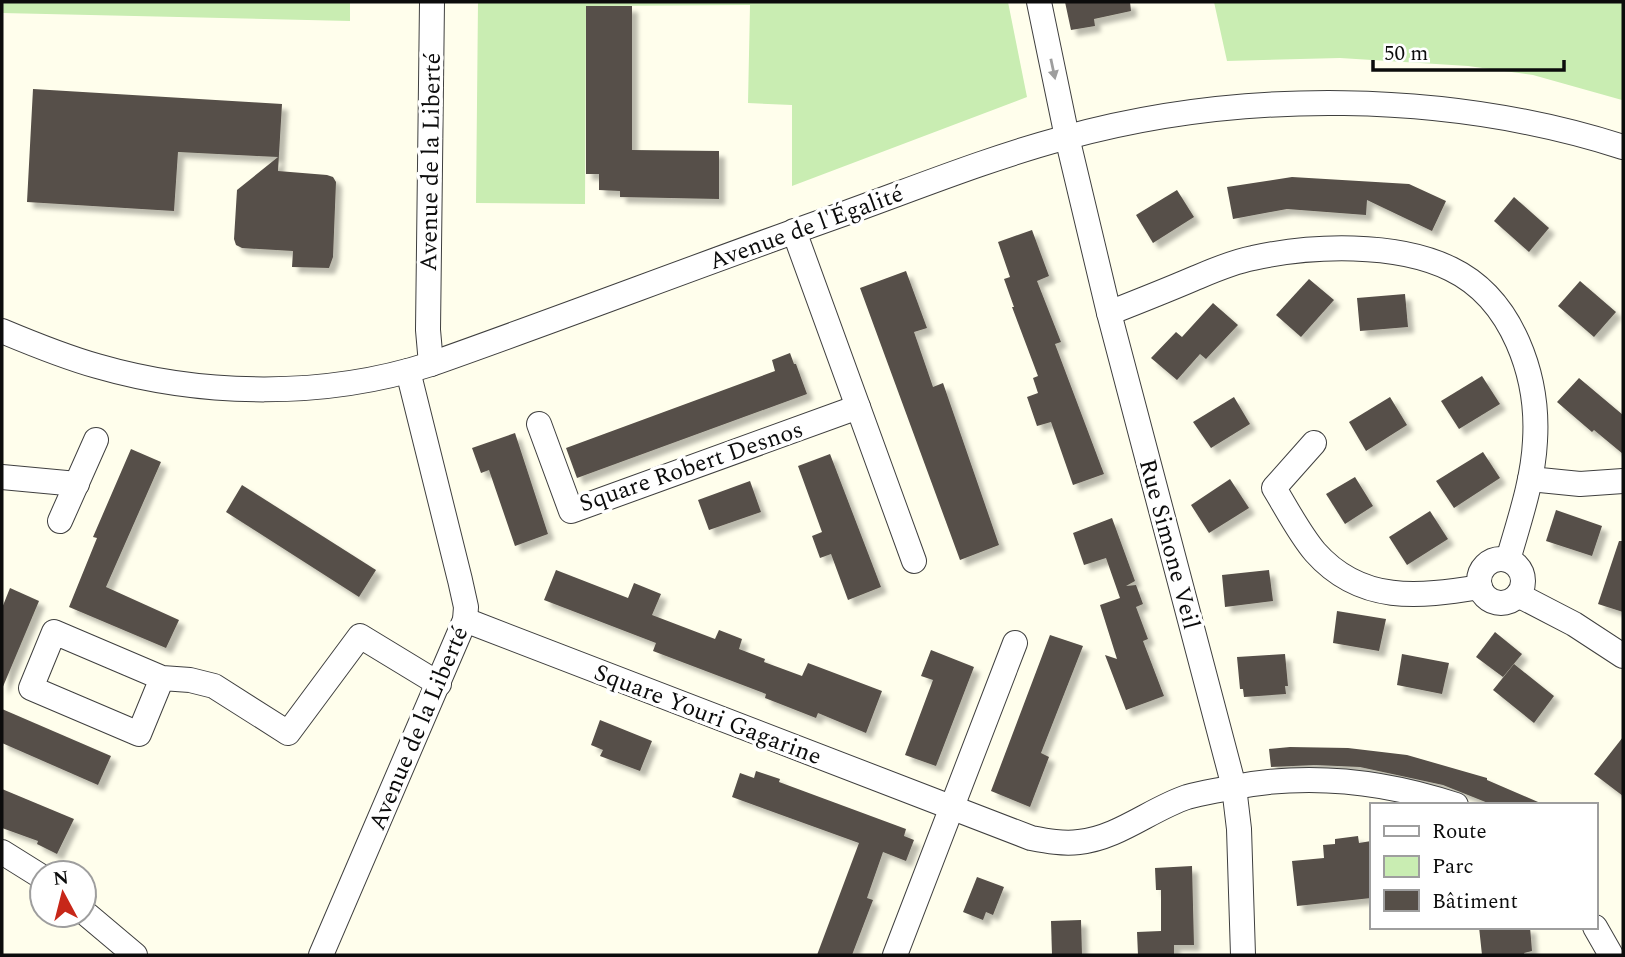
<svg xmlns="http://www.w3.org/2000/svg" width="1625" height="957" font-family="Spectral,serif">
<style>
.green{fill:#c9edb2}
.building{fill:#564f48;filter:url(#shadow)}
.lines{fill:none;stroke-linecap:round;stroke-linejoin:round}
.minor-casing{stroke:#3f3f3f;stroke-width:26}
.minor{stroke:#fff;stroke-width:24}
.oneway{fill:#9e9e9e}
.labels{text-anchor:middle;stroke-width:7;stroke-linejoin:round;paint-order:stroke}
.street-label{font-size:24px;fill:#0c0c0c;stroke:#fff}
</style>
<defs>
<filter id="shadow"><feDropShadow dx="6" dy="6" stdDeviation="2" flood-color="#0004"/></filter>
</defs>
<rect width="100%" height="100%" fill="#fffeec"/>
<g class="green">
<path d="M 2,2 L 350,2 L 350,21 L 2,13 Z"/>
<path d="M 478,2 L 1008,2 L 1027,97 L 792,186 L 792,105 L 748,103 L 750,5 L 586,6 L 585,204 L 476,203 Z"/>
<path d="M 1214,2 L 1623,2 L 1623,96 L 1622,100 L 1533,75 L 1468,66 L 1340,58 L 1227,61 Z"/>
</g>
<g class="building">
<path d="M 1065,2 L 1130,2 L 1131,11 L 1094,19 L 1095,26 L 1071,30 Z"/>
<path d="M 586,6 L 632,6 L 632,150 L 719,151 L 719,199 L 620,197 L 620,191 L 599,190 L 599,174 L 586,174 Z"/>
<path d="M 33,89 L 282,104 L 278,171 L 327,175 L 333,177 L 336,182 L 333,257 L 329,268 L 292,267 L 293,251 L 242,248 L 236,245 L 234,239 L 237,190 L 278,157 L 178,152 L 174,211 L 27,202 Z"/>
<path d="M 1292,177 L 1409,184 L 1446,201 L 1432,231 L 1367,200 L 1366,215 L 1287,209 L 1233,219 L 1227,187 Z"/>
<path d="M 1177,190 L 1194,217 L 1153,243 L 1136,215 Z"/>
<path d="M 1514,197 L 1549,228 L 1529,252 L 1494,221 Z"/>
<path d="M 1032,230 L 1049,276 L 1037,281 L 1061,342 L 1055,344 L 1104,474 L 1073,485 L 1051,422 L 1037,426 L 1027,397 L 1038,393 L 1033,378 L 1038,376 L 1012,307 L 1014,307 L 1004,279 L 1010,277 L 998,242 Z"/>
<path d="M 906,271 L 927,328 L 914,332 L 933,387 L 943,383 L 999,545 L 960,560 L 860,288 Z"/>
<path d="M 1309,279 L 1334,300 L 1301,337 L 1276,315 Z"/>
<path d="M 1580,281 L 1616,312 L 1594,337 L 1558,306 Z"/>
<path d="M 1405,294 L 1408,327 L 1360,331 L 1357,298 Z"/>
<path d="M 1213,303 L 1238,325 L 1206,359 L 1200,354 L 1177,380 L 1151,358 L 1176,332 L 1182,337 Z"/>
<path d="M 790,353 L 794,364 L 796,364 L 807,394 L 577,478 L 566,448 L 775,371 L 772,360 Z"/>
<path d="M 1482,376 L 1500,404 L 1459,429 L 1441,401 Z"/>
<path d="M 1579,378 L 1623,415 L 1623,454 L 1594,430 L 1592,432 L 1557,402 Z"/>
<path d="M 1234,397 L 1250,424 L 1211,448 L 1193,422 Z"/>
<path d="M 1390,397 L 1407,425 L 1366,451 L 1349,422 Z"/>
<path d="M 515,433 L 548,534 L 515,546 L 489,470 L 481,473 L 472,448 Z"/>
<path d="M 131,449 L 161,462 L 106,587 L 179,620 L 166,648 L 69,607 L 97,538 L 93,537 Z"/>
<path d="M 1483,452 L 1500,478 L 1454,508 L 1436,481 Z"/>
<path d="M 830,454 L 881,587 L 848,600 L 831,554 L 820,558 L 812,536 L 822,532 L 798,466 Z"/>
<path d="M 1355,477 L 1373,506 L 1345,524 L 1326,494 Z"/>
<path d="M 1230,479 L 1249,508 L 1209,533 L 1191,505 Z"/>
<path d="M 750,481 L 761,512 L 709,530 L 698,500 Z"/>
<path d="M 242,485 L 376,570 L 359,597 L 226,512 Z"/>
<path d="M 1556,510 L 1602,526 L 1592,556 L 1546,541 Z"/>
<path d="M 1430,511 L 1448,539 L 1407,565 L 1389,537 Z"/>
<path d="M 1112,518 L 1135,581 L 1126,586 L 1136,585 L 1143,604 L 1136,607 L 1148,639 L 1143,641 L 1164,696 L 1126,710 L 1105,655 L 1117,659 L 1100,605 L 1120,598 L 1106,558 L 1084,565 L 1073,533 Z"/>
<path d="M 1619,541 L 1623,541 L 1623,612 L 1598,604 Z"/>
<path d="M 556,570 L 628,598 L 634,583 L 661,594 L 652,615 L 715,639 L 719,630 L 742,639 L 739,649 L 765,659 L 764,662 L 802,676 L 808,663 L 882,691 L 866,733 L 818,713 L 816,718 L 765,698 L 766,694 L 653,651 L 656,643 L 544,600 Z"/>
<path d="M 1269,570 L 1273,601 L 1225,607 L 1222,575 Z"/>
<path d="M 10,588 L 39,601 L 2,689 L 2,608 Z"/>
<path d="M 1337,611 L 1386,619 L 1379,651 L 1333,643 Z"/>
<path d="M 1495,632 L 1522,654 L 1503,677 L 1476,657 Z"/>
<path d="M 1050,635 L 1083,646 L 1041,753 L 1049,757 L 1030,807 L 991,791 Z"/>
<path d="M 931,650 L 974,667 L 936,766 L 905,755 L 933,680 L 921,676 Z"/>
<path d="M 1285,654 L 1288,686 L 1285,686 L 1286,694 L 1244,697 L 1243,689 L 1240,689 L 1237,657 Z"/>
<path d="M 1402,654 L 1449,663 L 1442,694 L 1397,685 Z"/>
<path d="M 1514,664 L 1554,696 L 1534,723 L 1493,690 Z"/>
<path d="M 2,709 L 111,756 L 98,785 L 2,743 Z"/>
<path d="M 600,720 L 652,741 L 640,771 L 600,756 L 603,750 L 591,745 Z"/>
<path d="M 1623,737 L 1623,796 L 1594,774 Z"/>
<path d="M 1290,747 L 1348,748 L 1407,755 L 1487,778 L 1487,780 L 1545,805 L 1493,805 L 1443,785 L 1360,767 L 1315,765 L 1271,767 L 1269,749 Z"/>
<path d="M 756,771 L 780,779 L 779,782 L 906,829 L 904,836 L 914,840 L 906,861 L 883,852 L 867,898 L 873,900 L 852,955 L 817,955 L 859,843 L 732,797 L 740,773 L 754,778 Z"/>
<path d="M 2,789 L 74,819 L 57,854 L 37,844 L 38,841 L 2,828 Z"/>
<path d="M 1358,836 L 1359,843 L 1371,841 L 1371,898 L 1297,906 L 1292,861 L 1324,858 L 1323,845 L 1335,844 L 1335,839 Z"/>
<path d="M 1192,866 L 1194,945 L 1174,945 L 1174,955 L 1138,955 L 1137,932 L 1161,931 L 1161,890 L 1156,890 L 1155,868 Z"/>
<path d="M 977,877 L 1004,887 L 993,915 L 986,912 L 983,920 L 963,912 Z"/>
<path d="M 1081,920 L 1082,955 L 1052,955 L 1051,921 Z"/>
<path d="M 1479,927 L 1530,927 L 1532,951 L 1524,953 L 1525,955 L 1482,955 Z"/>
</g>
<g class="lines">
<g class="minor-casing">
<g id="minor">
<path d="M 1039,2 L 1067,137 L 1109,313 L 1234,787 L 1239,829 L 1243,955"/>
<path d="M 794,231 L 914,561"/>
<path d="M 1109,313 C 1137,302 1165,291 1193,279 C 1212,271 1232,262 1253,258 C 1312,245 1396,242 1451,269 C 1513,299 1539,377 1535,441 C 1533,482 1519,521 1508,560"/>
<path d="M 2,331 C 33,344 65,357 97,366 C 204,397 326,398 431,364 C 570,315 707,262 846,213 C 918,187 990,158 1064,138 C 1241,89 1448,91 1623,147"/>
<path d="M 431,364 L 428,330 L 432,2"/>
<path d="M 539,424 L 571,511 L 858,407"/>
<path d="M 1314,443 L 1274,488 C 1287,509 1299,533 1315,552 C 1361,604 1419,597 1480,587"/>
<path d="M 2,477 L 77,484"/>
<path d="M 1530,479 L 1580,484 L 1623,481"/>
<path d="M 60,521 L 96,440"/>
<circle cx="1501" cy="581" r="22"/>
<path d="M 1518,595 L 1574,624 L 1623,656"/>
<path d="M 465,620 L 1031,838 C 1047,841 1063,844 1079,842 C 1118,838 1151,809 1187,797 C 1201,793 1215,791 1229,788 C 1307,772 1381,780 1456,805"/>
<path d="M 162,678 L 139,734 L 31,688 L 54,632 L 162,678 L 190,680 L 214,686 L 288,733 L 360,636 L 439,684"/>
<path d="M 2,852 L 42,877"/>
<path d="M 84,912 L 135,955"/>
<path d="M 1595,927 L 1611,955"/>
<path d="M 321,955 L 465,620 L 466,607 L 460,580 L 408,371"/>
<path d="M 895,955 L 1015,643"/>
</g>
</g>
<use href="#minor" class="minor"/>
</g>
<defs><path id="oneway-solid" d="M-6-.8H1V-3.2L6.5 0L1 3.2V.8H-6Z" transform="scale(1.75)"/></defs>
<use class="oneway" href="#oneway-solid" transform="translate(1053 69) rotate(78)"/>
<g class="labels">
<g class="street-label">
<text transform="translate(430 162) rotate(-89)" y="8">Avenue de la Liberté</text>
<text transform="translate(806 227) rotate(-20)" y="8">Avenue de l'Égalité</text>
<text transform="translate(691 466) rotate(-19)" y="8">Square Robert Desnos</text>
<text transform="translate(1170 544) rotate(75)" y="8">Rue Simone Veil</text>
<text transform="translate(708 714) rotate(21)" y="8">Square Youri Gagarine</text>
<text transform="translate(418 728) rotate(-67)" y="8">Avenue de la Liberté</text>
</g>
</g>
<rect width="1625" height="957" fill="none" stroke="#0c0c0c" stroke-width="7"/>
<rect x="1370" y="803" width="228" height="126" fill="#ffffff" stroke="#9e9e9e" stroke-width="2"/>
<rect x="1384" y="826" width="35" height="10" fill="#ffffff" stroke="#9e9e9e" stroke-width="2"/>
<text x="1432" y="838" font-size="21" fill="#0c0c0c">Route</text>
<rect x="1384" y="856" width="35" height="21" fill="#c9edb2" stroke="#9e9e9e" stroke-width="2"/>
<text x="1432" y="873" font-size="21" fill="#0c0c0c">Parc</text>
<rect x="1384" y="890" width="35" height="21" fill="#564f48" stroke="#9e9e9e" stroke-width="2"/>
<text x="1432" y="908" font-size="21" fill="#0c0c0c">Bâtiment</text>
<g transform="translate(63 894) rotate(353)"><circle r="33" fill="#ffffff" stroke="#9e9e9e" stroke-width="2"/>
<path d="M0-5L12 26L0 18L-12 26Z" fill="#c72719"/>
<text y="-10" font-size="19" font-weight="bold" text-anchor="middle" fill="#0c0c0c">N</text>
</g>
<path d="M1373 60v10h191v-10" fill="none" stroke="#0c0c0c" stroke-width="3.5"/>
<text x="1384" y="60" font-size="21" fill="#0c0c0c" stroke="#ffffff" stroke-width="5" paint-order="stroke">50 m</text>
</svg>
